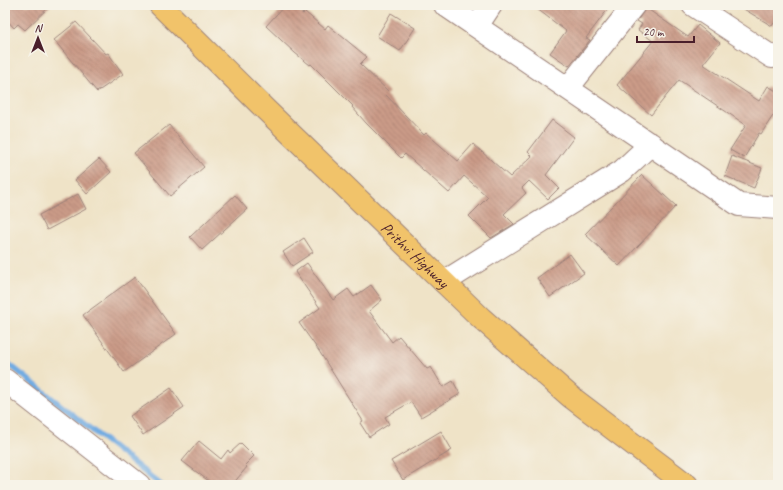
<svg xmlns="http://www.w3.org/2000/svg" width="783" height="490" font-family="Caveat,sans-serif">
<style>
.lines{fill:none;stroke-linecap:round;stroke-linejoin:round}
.stream{stroke:#72ace2;stroke-width:5.5}
.building{fill:url(#building-back-hatch)}
.minor-casing{stroke:#9c8179;stroke-width:24}
.highway-casing{stroke:#9c8179;stroke-width:24}
.minor{stroke:#fff;stroke-width:22}
.highway{stroke:#f1c36a;stroke-width:22}
.labels{text-anchor:middle;stroke-width:3;stroke-linejoin:round;paint-order:stroke}
.street-label{font-size:16px;fill:#4a1f2b;stroke:#f7f3e8}
</style>
<defs>
<pattern id="building-back-hatch" width="6" height="6" patternUnits="userSpaceOnUse"><rect width="6" height="6" fill="#cb9b88"/><path d="M-1 5l2 2M0 0l6 6M5-1l2 2" fill="none" stroke="#a77e6f"/></pattern>
</defs>
<rect width="100%" height="100%" fill="#f7f3e8"/>
<filter id="ink" filterUnits="userSpaceOnUse"><feTurbulence type="fractalNoise" baseFrequency=".025" numOctaves="2"/><feDisplacementMap in="SourceGraphic" scale="8" xChannelSelector="R" yChannelSelector="G"/><feConvolveMatrix kernelMatrix="1 2 1 2 8 2 1 2 1" color-interpolation-filters="sRGB"/></filter>
<filter id="wash" filterUnits="userSpaceOnUse"><feTurbulence type="fractalNoise" baseFrequency=".012" numOctaves="4" result="noise"/><feDisplacementMap in="SourceGraphic" scale="16" xChannelSelector="R" yChannelSelector="G"/><feGaussianBlur stdDeviation="0.9" result="paint"/><feColorMatrix in="noise" values="0 0 0 0 0 0 0 0 0 0 0 0 0 0 0 0 0 1.4 0 .05"/><feComposite in="paint" operator="in"/></filter>
<g filter="url(#wash)">
<rect width="100%" height="100%" fill="#efe3c7"/>
<g class="lines">
<path class="stream" d="M 5,361 L 161,485"/>
</g>
<g id="blocks">
<g class="building">
<path d="M 5,5 L 51,5 L 25,30 L 18,24 L 14,28 L 5,18 Z"/>
<path d="M 285,5 L 292,5 L 303,14 L 305,12 L 325,29 L 328,25 L 367,57 L 360,64 L 389,92 L 386,95 L 424,135 L 426,133 L 458,161 L 473,144 L 510,177 L 532,156 L 528,152 L 552,120 L 574,137 L 546,175 L 559,188 L 548,199 L 529,181 L 522,188 L 526,193 L 504,214 L 514,224 L 491,238 L 469,216 L 488,197 L 464,176 L 449,193 L 405,154 L 401,158 L 366,123 L 352,107 L 353,106 L 311,64 L 310,65 L 295,53 L 266,26 Z"/>
<path d="M 532,5 L 611,5 L 586,38 L 590,40 L 569,66 L 550,53 L 566,31 Z"/>
<path d="M 737,5 L 778,5 L 778,17 L 772,26 Z"/>
<path d="M 646,8 L 688,37 L 698,25 L 720,43 L 703,64 L 759,101 L 768,86 L 778,92 L 778,108 L 761,134 L 759,133 L 744,158 L 730,150 L 746,125 L 679,80 L 651,115 L 617,85 L 653,41 L 638,30 L 642,24 L 637,21 Z"/>
<path d="M 391,13 L 415,28 L 400,51 L 377,36 Z"/>
<path d="M 76,22 L 106,54 L 108,53 L 123,74 L 97,92 L 54,40 Z"/>
<path d="M 169,125 L 204,167 L 170,196 L 134,153 Z"/>
<path d="M 732,156 L 762,168 L 754,188 L 725,176 Z"/>
<path d="M 99,159 L 111,172 L 87,194 L 75,180 Z"/>
<path d="M 642,175 L 676,206 L 619,266 L 585,234 Z"/>
<path d="M 78,194 L 86,209 L 47,230 L 39,215 Z"/>
<path d="M 235,195 L 247,209 L 202,250 L 190,237 Z"/>
<path d="M 304,238 L 313,252 L 292,266 L 283,252 Z"/>
<path d="M 570,254 L 584,273 L 550,297 L 537,278 Z"/>
<path d="M 307,263 L 333,300 L 348,289 L 354,297 L 371,285 L 382,300 L 369,311 L 392,342 L 399,336 L 427,369 L 431,367 L 443,387 L 453,381 L 460,394 L 421,417 L 411,402 L 385,417 L 389,424 L 369,437 L 360,423 L 363,421 L 319,351 L 299,323 L 320,308 L 295,272 Z"/>
<path d="M 135,277 L 176,334 L 124,372 L 83,315 Z"/>
<path d="M 171,388 L 184,407 L 143,435 L 130,416 Z"/>
<path d="M 441,431 L 452,450 L 403,480 L 391,461 Z"/>
<path d="M 199,441 L 221,459 L 228,450 L 230,453 L 241,443 L 254,456 L 245,465 L 247,467 L 232,485 L 214,485 L 182,461 Z"/>
</g>
</g>
</g>
<g filter="url(#ink)">
<use href="#blocks" fill-opacity="0" stroke="#9c8179" stroke-width="1"/>
<g class="lines">
<g class="minor-casing">
<g id="minor">
<path d="M 445,5 L 739,205 L 778,208"/>
<path d="M 693,5 L 772,57"/>
<path d="M 477,26 L 491,5"/>
<path d="M 568,88 L 634,5"/>
<path d="M 444,282 L 622,171 L 651,144"/>
<path d="M 5,380 L 139,485"/>
</g>
</g>
<g class="highway-casing">
<g id="highway">
<path id="s1" d="M 160,5 L 266,110 L 481,318 L 571,397 L 687,485"/>
</g>
</g>
<use href="#minor" class="minor"/>
<use href="#highway" class="highway"/>
</g>
</g>
<g class="labels">
<g class="street-label">
<text dy="6" stroke="none"><textPath href="#s1" startOffset="357">Prithvi Highway</textPath></text>
</g>
</g>
<rect width="783" height="490" fill="none" stroke="#f7f3e8" stroke-width="20"/>
<g transform="translate(38 38)" stroke="#f7f3e8" stroke-width="3" paint-order="stroke">
<path d="M0-3L7 15L0 10L-7 15Z" fill="#4a1f2b"/>
<text y="-6" font-size="11" font-weight="bold" text-anchor="middle" fill="#4a1f2b">N</text>
</g>
<path d="M637 36v6h57v-6" fill="none" stroke="#4a1f2b" stroke-width="2"/>
<text x="643" y="36" font-size="12" fill="#4a1f2b" stroke="#f7f3e8" stroke-width="3" paint-order="stroke">20 m</text>
</svg>
